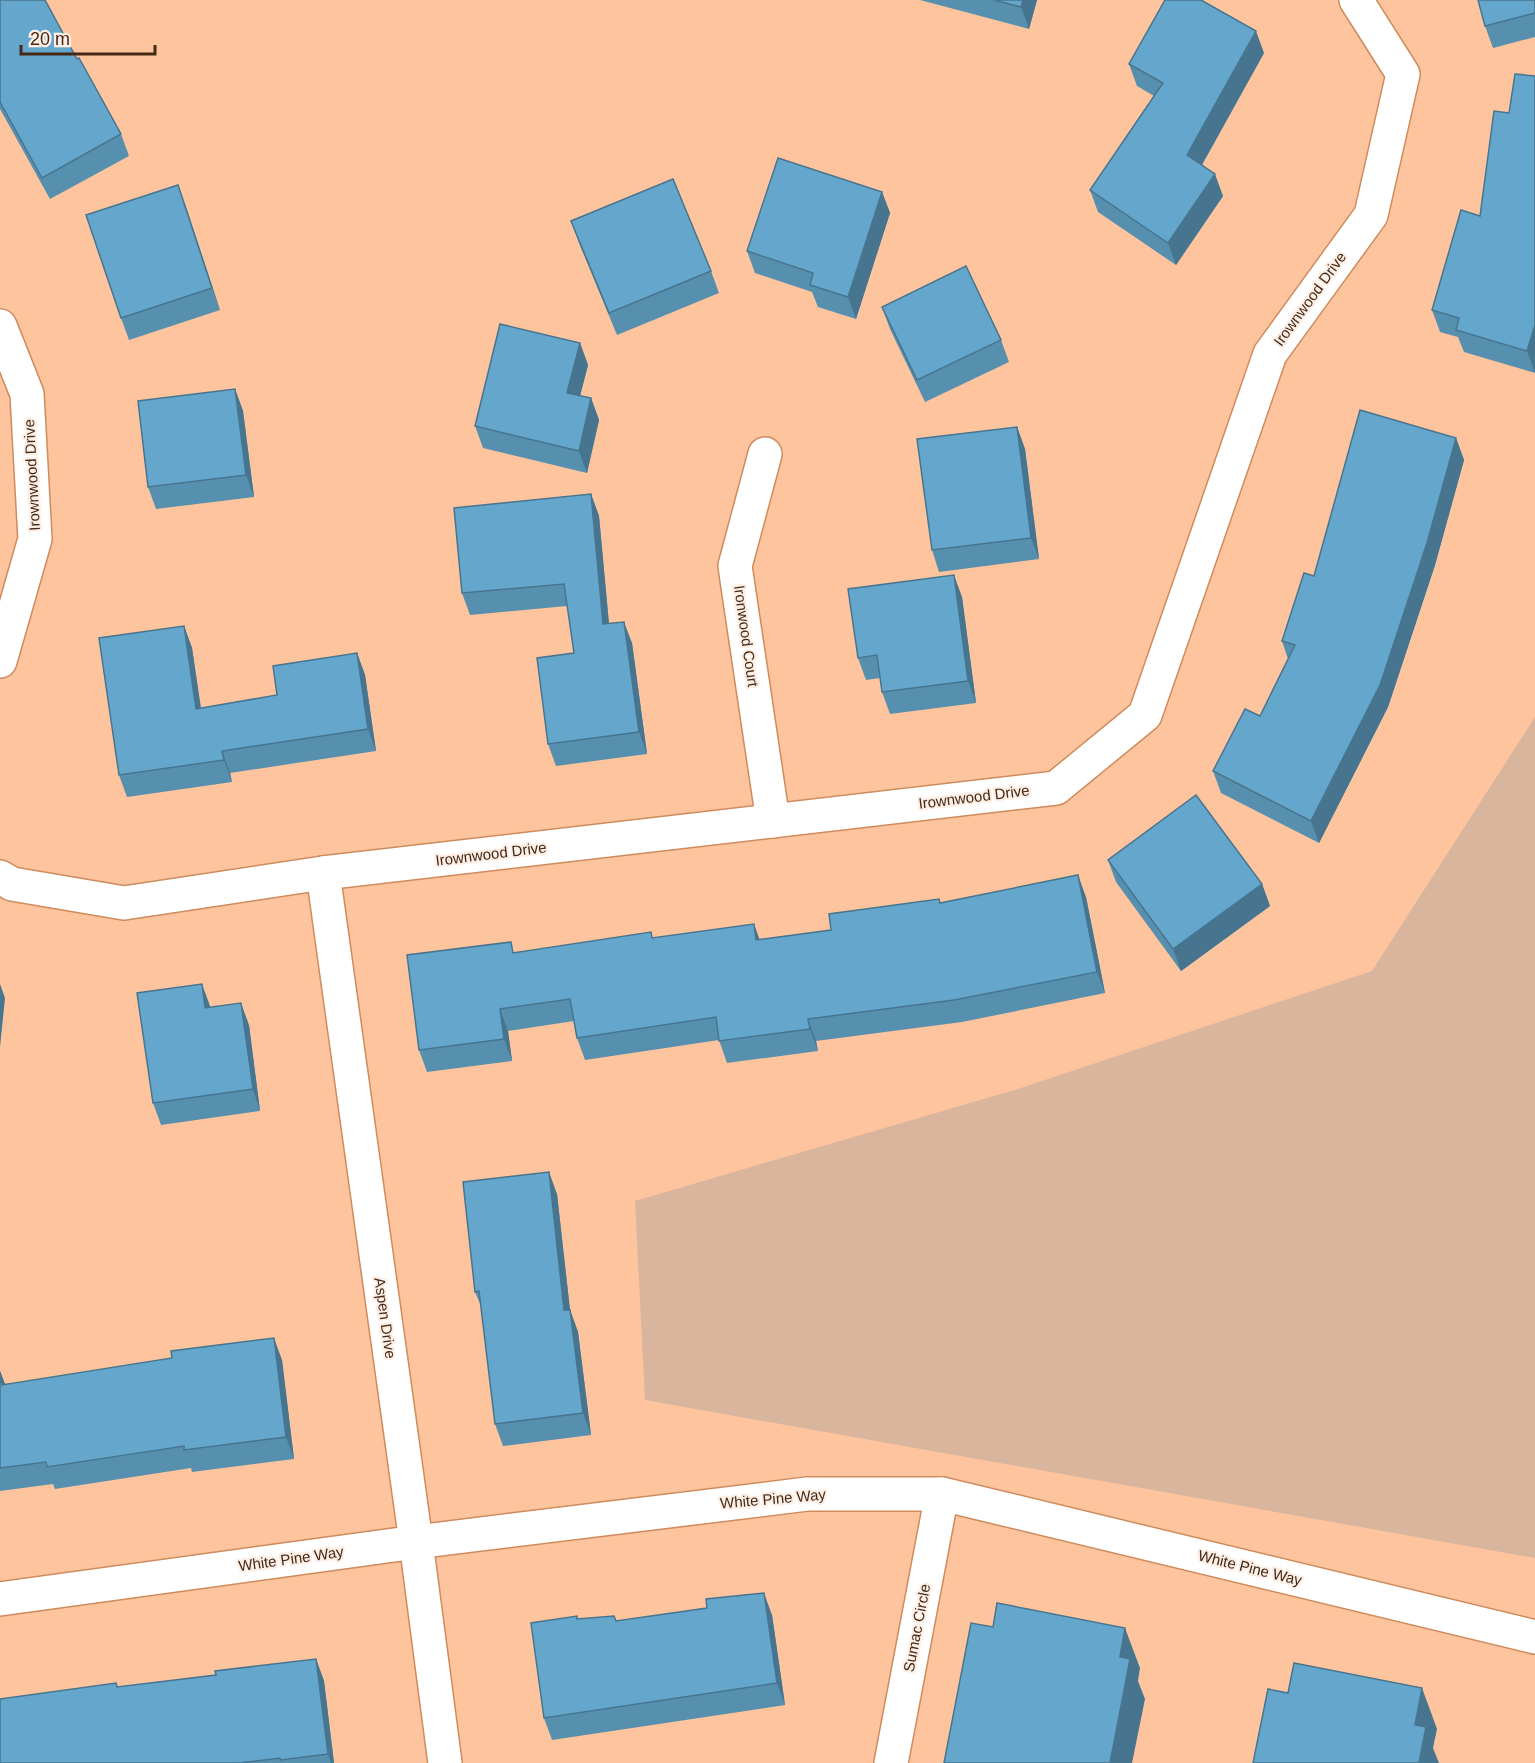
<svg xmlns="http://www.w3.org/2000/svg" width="1535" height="1763" font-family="Helvetica,sans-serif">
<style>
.green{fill:#d9b59d}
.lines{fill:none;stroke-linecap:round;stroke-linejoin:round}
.street-casing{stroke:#cf8b5c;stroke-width:36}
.street{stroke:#fff;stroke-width:33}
.wall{fill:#5790af}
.shaded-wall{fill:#47758f}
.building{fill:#65a7cc;stroke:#47758f;stroke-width:1.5}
.labels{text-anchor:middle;stroke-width:4.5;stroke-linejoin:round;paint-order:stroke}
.street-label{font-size:15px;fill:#442915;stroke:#feefe6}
</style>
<rect width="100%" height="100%" fill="#fdc49e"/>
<path class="green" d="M 1535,717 L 1535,1558 L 645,1400 L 635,1201 L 1018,1089 L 1372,971 Z"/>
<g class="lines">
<g class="street-casing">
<g id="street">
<path d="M 0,326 L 27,394 L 35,539 L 0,661"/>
<path d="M 765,454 L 735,566 L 773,821"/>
<path d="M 323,873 L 416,1542 L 445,1763"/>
<path d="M 0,877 L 12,884 L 124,903 L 323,873 L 1056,788 L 1145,715 L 1270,354 L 1371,215 L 1403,74 L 1356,0"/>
<path d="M 0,1599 L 416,1542 L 807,1494 L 942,1494 L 1535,1637"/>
<path d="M 891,1763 L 942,1494"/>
</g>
</g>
<use href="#street" class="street"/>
</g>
<g class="wall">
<path d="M 0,0 L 77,59 L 121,134 L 129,156 L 50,199 L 0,109 Z"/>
<path d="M 920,0 L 1037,0 L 1029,29 Z"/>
<path d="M 1535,0 L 1535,37 L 1493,48 L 1485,26 Z"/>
<path d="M 1264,53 L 1202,165 L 1223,196 L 1176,265 L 1098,212 L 1090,190 L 1154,96 L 1137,86 L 1129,64 Z"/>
<path d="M 1535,76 L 1535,373 L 1464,352 L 1458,337 L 1440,332 L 1432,310 L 1480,216 L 1509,113 Z"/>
<path d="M 178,185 L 220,310 L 129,340 L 121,318 Z"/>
<path d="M 882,192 L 890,213 L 856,319 L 818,307 L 812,292 L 755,273 L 747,251 Z"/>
<path d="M 571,221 L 711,271 L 719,293 L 617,335 L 579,243 Z"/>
<path d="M 882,307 L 1001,340 L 1009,362 L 925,402 L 890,329 Z"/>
<path d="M 580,343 L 588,365 L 580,396 L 591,398 L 599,420 L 587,473 L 483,448 L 475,426 Z"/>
<path d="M 235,389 L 243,411 L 254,497 L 156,509 L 148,487 Z"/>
<path d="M 1017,427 L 1025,449 L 1039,559 L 939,572 L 932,550 Z"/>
<path d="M 1456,438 L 1464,460 L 1435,565 L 1388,707 L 1319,843 L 1221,793 L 1213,771 L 1260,716 L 1288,659 L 1282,641 L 1314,576 Z"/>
<path d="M 591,494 L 599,516 L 609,624 L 632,643 L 647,754 L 556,766 L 548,744 L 574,653 L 567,606 L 470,615 L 462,593 Z"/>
<path d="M 962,597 L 976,703 L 890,714 L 882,692 L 880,678 L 866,680 L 858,658 Z"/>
<path d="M 184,626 L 192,648 L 201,708 L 277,695 L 357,653 L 365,675 L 376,751 L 230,773 L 232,782 L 127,797 L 119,775 Z"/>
<path d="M 1108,860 L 1262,884 L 1270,906 L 1181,971 L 1116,882 Z"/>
<path d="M 1086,897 L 1105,993 L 962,1022 L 816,1041 L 818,1051 L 727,1063 L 719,1040 L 585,1060 L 577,1038 L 574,1021 L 508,1031 L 512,1061 L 427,1072 L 419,1050 L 515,952 L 653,938 L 759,939 L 831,930 L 939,899 L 940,903 Z"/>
<path d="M 210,1006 L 210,1007 L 249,1025 L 260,1111 L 161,1125 L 153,1103 Z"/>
<path d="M 557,1194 L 570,1310 L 578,1332 L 591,1435 L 503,1446 L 495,1424 L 481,1306 L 475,1292 Z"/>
<path d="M 282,1360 L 294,1459 L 192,1472 L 191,1468 L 55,1489 L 53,1484 L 0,1491 L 0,1371 L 5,1384 Z"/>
<path d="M 772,1615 L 785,1705 L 552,1740 L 544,1718 L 578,1619 L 616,1621 Z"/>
<path d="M 316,1659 L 324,1681 L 334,1763 L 0,1763 L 116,1683 L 118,1687 L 216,1675 Z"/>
</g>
<g class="shaded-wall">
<path d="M 1023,0 L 1037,0 L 1029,29 L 1021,7 Z"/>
<path d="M 1256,31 L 1264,53 L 1195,177 L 1187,155 Z"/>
<path d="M 1215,174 L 1223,196 L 1176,265 L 1168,243 Z"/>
<path d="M 178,185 L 186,207 L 220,310 L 212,288 Z"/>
<path d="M 882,192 L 890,213 L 856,319 L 848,297 Z"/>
<path d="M 1535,325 L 1535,373 L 1527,351 Z"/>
<path d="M 580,343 L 588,365 L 575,415 L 567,393 Z"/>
<path d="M 235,389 L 243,411 L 254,497 L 246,475 Z"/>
<path d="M 591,398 L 599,420 L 587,473 L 579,451 Z"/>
<path d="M 1017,427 L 1025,449 L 1039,559 L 1031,538 Z"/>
<path d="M 1456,438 L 1464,460 L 1435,565 L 1388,707 L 1319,843 L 1311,821 Z"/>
<path d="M 591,494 L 599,516 L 611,646 L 603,624 Z"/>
<path d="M 954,575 L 962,597 L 976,703 L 968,681 Z"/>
<path d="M 624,622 L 632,643 L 647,754 L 639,732 Z"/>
<path d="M 184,626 L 192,648 L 204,731 L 196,709 Z"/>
<path d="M 357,653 L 365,675 L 376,751 L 368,729 Z"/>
<path d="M 222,751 L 230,773 L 232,782 L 224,760 Z"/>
<path d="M 1078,875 L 1086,897 L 1105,993 L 1097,972 Z"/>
<path d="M 1262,884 L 1270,906 L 1181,971 L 1173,949 Z"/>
<path d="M 754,924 L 762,946 L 756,940 Z"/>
<path d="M 0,984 L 5,998 L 0,1047 Z"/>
<path d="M 202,984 L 210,1006 L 213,1030 L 205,1008 Z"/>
<path d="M 241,1003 L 249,1025 L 260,1111 L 253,1089 Z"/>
<path d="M 500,1009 L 508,1031 L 512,1061 L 504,1039 Z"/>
<path d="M 808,1019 L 816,1041 L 818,1051 L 810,1029 Z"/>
<path d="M 549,1172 L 557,1194 L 570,1310 L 578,1332 L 591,1435 L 583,1413 L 564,1310 Z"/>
<path d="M 274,1338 L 282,1360 L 294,1459 L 286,1437 Z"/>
<path d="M 0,1371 L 8,1392 L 2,1385 Z"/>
<path d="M 764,1593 L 772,1615 L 785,1705 L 777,1683 Z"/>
<path d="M 1125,1628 L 1140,1668 L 1138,1681 L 1145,1699 L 1132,1763 L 1110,1763 L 1120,1657 Z"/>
<path d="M 316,1659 L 324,1681 L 334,1763 L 331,1763 L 328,1754 Z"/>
<path d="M 1422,1688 L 1437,1729 L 1433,1748 L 1439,1763 L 1419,1763 L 1415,1725 Z"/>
</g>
<g class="building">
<path d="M 0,0 L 45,0 L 77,59 L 79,58 L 121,134 L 42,178 L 0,102 Z"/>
<path d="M 994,0 L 1023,0 L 1021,7 Z"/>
<path d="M 1165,0 L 1201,0 L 1256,31 L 1187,155 L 1215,174 L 1168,243 L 1090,190 L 1163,83 L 1129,64 Z"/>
<path d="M 1478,0 L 1535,0 L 1535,13 L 1485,26 Z"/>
<path d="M 1515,74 L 1535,76 L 1535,325 L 1527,351 L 1456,330 L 1459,318 L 1432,310 L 1461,210 L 1480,216 L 1494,111 L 1509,113 Z"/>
<path d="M 778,158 L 882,192 L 848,297 L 810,285 L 813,273 L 747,251 Z"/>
<path d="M 673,179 L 711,271 L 609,313 L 571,221 Z"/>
<path d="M 178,185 L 212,288 L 121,318 L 86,215 Z"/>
<path d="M 966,266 L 1001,340 L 917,380 L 882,307 Z"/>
<path d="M 500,324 L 580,343 L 567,393 L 591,398 L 579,451 L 475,426 Z"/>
<path d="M 235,389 L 246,475 L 148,487 L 138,401 Z"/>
<path d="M 1360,410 L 1456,438 L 1427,543 L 1380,685 L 1311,821 L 1213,771 L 1245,709 L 1260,716 L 1295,645 L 1282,641 L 1304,573 L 1314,576 Z"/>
<path d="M 1017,427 L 1031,538 L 932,550 L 917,439 Z"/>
<path d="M 591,494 L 603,624 L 624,622 L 639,732 L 548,744 L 537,658 L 574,653 L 564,584 L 462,593 L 454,508 Z"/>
<path d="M 954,575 L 968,681 L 882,692 L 877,655 L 858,658 L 848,589 Z"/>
<path d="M 184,626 L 196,709 L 277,695 L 273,666 L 357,653 L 368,729 L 222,751 L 224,760 L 119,775 L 99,638 Z"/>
<path d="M 1196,795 L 1262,884 L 1173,949 L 1108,860 Z"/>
<path d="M 1078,875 L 1097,972 L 954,1000 L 808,1019 L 810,1029 L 719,1041 L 716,1017 L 577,1038 L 570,999 L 500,1009 L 504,1039 L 419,1050 L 407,955 L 511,942 L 513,953 L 651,932 L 652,938 L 754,924 L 756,940 L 831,930 L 829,914 L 939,899 L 940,903 Z"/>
<path d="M 202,984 L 205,1008 L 241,1003 L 253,1089 L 153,1103 L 137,993 Z"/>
<path d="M 549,1172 L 564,1310 L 570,1310 L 583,1413 L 495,1424 L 479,1291 L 475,1292 L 463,1182 Z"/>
<path d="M 274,1338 L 286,1437 L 184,1450 L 184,1446 L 47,1467 L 46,1462 L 0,1468 L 0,1372 L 2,1385 L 172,1358 L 171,1351 Z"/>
<path d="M 764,1593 L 777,1683 L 544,1718 L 531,1623 L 577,1616 L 577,1619 L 614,1616 L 616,1621 L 707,1608 L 706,1599 Z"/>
<path d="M 997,1603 L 1125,1628 L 1120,1657 L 1130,1659 L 1110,1763 L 944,1763 L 971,1623 L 993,1627 Z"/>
<path d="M 316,1659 L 328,1754 L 280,1760 L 280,1758 L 239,1763 L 0,1763 L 0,1699 L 116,1683 L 117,1687 L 216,1675 L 215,1671 Z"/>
<path d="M 1294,1663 L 1422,1688 L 1415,1725 L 1426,1727 L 1419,1763 L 1253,1763 L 1268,1689 L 1288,1693 Z"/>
</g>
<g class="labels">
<g class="street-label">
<text transform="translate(1310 299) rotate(-54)" y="5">Irownwood Drive</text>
<text transform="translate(32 475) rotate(-93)" y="5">Irownwood Drive</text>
<text transform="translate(746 636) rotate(82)" y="5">Ironwood Court</text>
<text transform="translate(974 797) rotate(-7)" y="5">Irownwood Drive</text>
<text transform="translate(491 854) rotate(-7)" y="5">Irownwood Drive</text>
<text transform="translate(385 1318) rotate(82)" y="5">Aspen Drive</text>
<text transform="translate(773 1499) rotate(-5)" y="5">White Pine Way</text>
<text transform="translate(291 1559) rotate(-8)" y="5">White Pine Way</text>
<text transform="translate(1250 1568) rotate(14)" y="5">White Pine Way</text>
<text transform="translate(917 1628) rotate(-79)" y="5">Sumac Circle</text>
</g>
</g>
<path d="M21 45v9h134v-9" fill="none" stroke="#442915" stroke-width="3"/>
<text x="30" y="45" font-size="18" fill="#442915" stroke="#feefe6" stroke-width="4.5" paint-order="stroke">20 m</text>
</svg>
